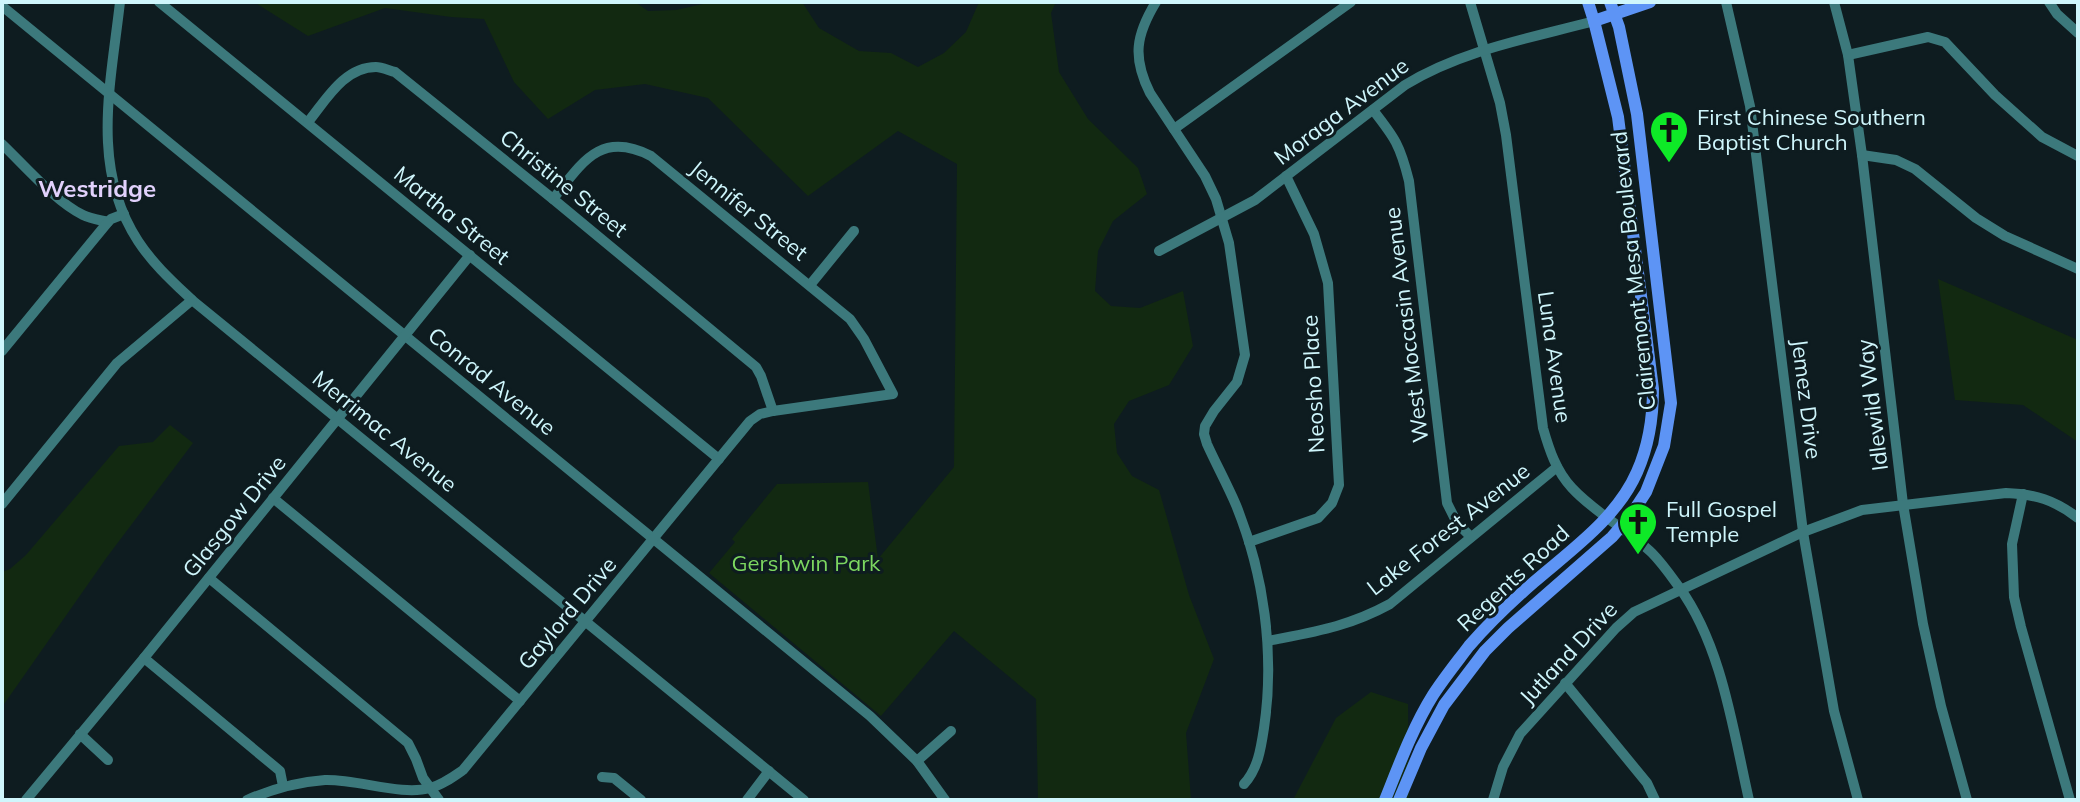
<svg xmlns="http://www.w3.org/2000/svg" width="2080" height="802" font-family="Mulish,sans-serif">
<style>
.green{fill:#122911}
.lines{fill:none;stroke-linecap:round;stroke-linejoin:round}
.minor{stroke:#3c797c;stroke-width:10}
.major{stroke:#5d94f5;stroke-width:12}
.labels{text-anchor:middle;stroke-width:6;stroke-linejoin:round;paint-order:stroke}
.street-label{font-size:22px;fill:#cff6fc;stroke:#0e1c20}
.poi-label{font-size:22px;fill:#cff6fc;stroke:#0e1c20;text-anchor:start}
.park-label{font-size:22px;fill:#7cd760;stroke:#0e1c20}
.neighbourhood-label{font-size:24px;font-weight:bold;fill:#e1d1fc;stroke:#0e1c20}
</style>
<rect width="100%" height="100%" fill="#0e1c20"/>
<g class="green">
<path d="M 254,2 L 635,2 L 648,11 L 676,10 L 712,2 L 802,2 L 819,28 L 859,51 L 891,53 L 918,67 L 944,53 L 966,32 L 979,2 L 1056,2 L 1051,13 L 1059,72 L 1088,119 L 1138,168 L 1147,194 L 1113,221 L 1098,251 L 1095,291 L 1111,306 L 1140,308 L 1183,291 L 1193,346 L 1169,385 L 1129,401 L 1114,424 L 1117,453 L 1132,476 L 1159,490 L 1189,595 L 1214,659 L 1186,733 L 1191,800 L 1038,800 L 1036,699 L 954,631 L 881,716 L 709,573 L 735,542 L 732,539 L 777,484 L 868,482 L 878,559 L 954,467 L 957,164 L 898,131 L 808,196 L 708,98 L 645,84 L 595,90 L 548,119 L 514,82 L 484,19 L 451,17 L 385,8 L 308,36 Z"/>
<path d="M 1938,279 L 2078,340 L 2078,442 L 2023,405 L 1955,400 Z"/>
<path d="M 170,425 L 193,443 L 107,557 L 2,707 L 2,572 L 10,569 L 26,555 L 119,446 L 153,442 Z"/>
<path d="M 1371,692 L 1408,704 L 1409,800 L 1293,800 L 1336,718 Z"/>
</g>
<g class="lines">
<g class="minor">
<path d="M 120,2 C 111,83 90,168 138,241 C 153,264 173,282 192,300 L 804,800"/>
<path d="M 159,2 L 719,459"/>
<path d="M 1156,2 C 1136,35 1132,57 1150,93 L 1205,176 L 1216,199 L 1229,243 L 1245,355 L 1237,382 L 1214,411 L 1205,426 L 1204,434 L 1207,444 C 1216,464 1227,484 1236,505 C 1264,574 1275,654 1264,728 C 1261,748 1258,769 1244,784"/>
<path d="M 1470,2 L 1500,103 L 1506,135 L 1543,428 C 1549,449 1556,471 1572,488 C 1595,513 1627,529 1652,553 C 1662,563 1671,576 1679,587 C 1722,646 1733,730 1749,800"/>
<path d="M 1726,2 L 1750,106 L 1803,532 L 1834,711 L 1858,800"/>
<path d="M 1834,2 L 1848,55 L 1862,155 L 1903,504 L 1923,624 L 1941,706 L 1967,800"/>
<path d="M 2049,2 L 2057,14 L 2078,33"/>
<path d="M 2,6 L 870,716 L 917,761 L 945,800"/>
<path d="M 1848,55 L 1928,37 L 1945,42 L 1995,95 L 2042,137 L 2078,156"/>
<path d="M 1373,110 C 1395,138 1400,145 1409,181 L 1447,503 L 1457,523 L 1471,537"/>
<path d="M 308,122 C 326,100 344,67 376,67 C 382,67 390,71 395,72 L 553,199 L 756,367 L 761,376 L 773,411"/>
<path d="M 1174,129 L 1351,2"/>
<path d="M 2,144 C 25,166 56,202 83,215 C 91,219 100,220 108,222"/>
<path d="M 1862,155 L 1896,160 L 1915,169 L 1976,218 L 2005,236 L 2078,269"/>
<path d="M 1159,251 L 1255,200 L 1405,85 C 1462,50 1531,38 1594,21"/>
<path d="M 810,285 L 854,231"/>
<path d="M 2,351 L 108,222 L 111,219 L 124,214"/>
<path d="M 2023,494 L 2012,544 L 2014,597 L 2021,627 L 2070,800"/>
<path d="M 273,498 L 520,701"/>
<path d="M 2,504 L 117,363 L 192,300"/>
<path d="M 1249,542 L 1318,518 L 1332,503 L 1339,485 L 1328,283 L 1314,234 L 1286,176"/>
<path d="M 209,578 L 408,743 L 416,759 L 423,778 L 439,800"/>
<path d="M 1268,641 C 1313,632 1348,627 1390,604 L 1557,467"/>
<path d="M 144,658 L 280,771 L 283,786"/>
<path d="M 1565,683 L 1647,783 L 1655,800"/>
<path d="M 80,734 L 108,760"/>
<path d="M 917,761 L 951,731"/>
<path d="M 602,777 L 614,778 L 641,800"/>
<path d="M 26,800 L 144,658 L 470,255"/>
<path d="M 247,800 C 272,789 297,782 325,780 C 358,779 401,796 430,788 C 442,785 453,777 463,770 L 750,421 L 760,414 L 773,411 L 893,394 L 864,339 L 850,319 L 651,156 C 600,130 582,163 553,199"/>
<path d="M 747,800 L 769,771"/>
<path d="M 1493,800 L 1503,767 L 1520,734 L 1616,628 L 1634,612 L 1803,532 L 1862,510 L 2006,493 C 2035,494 2055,500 2078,518"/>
</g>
<g class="major">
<path d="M 1594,21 L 1650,2"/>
<path d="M 1385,800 C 1399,765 1413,727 1433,695 C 1444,678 1457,662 1469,646 C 1489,623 1511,602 1534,582 C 1571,550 1617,518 1637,472 C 1649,445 1653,418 1653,389 L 1618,117 L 1594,21 L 1588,2"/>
<path d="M 1399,800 L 1421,748 L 1444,705 L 1485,651 L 1508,628 L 1612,537 L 1631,515 L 1646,492 L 1664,446 L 1671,403 L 1637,114 L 1619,27 L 1610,2"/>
</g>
</g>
<defs>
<g id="church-pin" transform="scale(2)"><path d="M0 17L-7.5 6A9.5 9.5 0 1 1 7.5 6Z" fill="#0eea27" stroke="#0e1c20"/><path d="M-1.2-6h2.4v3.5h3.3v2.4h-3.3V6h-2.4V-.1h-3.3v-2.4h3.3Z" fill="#111"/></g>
</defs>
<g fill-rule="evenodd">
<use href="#church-pin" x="1669" y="130"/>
<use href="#church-pin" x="1638" y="522"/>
</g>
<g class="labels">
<g class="street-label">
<text transform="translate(1341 111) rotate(-37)" y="8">Moraga Avenue</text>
<text transform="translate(564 183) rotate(39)" y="8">Christine Street</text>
<text transform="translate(749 210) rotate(39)" y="8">Jennifer Street</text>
<text transform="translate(452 215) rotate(39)" y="8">Martha Street</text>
<text transform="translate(1633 271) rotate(-96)" y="8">Clairemont Mesa Boulevard</text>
<text transform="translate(1406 325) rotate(-97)" y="8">West Moccasin Avenue</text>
<text transform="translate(1555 357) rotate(82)" y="8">Luna Avenue</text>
<text transform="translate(492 381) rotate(39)" y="8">Conrad Avenue</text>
<text transform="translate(1313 384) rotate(-93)" y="8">Neosho Place</text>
<text transform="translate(1807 399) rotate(83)" y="8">Jemez Drive</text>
<text transform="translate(1872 405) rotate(-97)" y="8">Idlewild Way</text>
<text transform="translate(385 431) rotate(39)" y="8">Merrimac Avenue</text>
<text transform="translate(234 516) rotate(-51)" y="8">Glasgow Drive</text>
<text transform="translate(1448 529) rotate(-38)" y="8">Lake Forest Avenue</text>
<text transform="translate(1513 578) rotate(-43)" y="8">Regents Road</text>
<text transform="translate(567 613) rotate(-50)" y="8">Gaylord Drive</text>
<text transform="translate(1568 653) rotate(-47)" y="8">Jutland Drive</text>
</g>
<g class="poi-label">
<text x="1697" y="125">First Chinese Southern<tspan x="1697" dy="25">Baptist Church</tspan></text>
<text x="1666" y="517">Full Gospel<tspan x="1666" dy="25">Temple</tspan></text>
</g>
<g class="park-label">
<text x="806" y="571">Gershwin Park</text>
</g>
<g class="neighbourhood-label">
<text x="97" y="197">Westridge</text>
</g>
</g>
<rect width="2080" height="802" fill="none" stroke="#cff6fc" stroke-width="8"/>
</svg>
